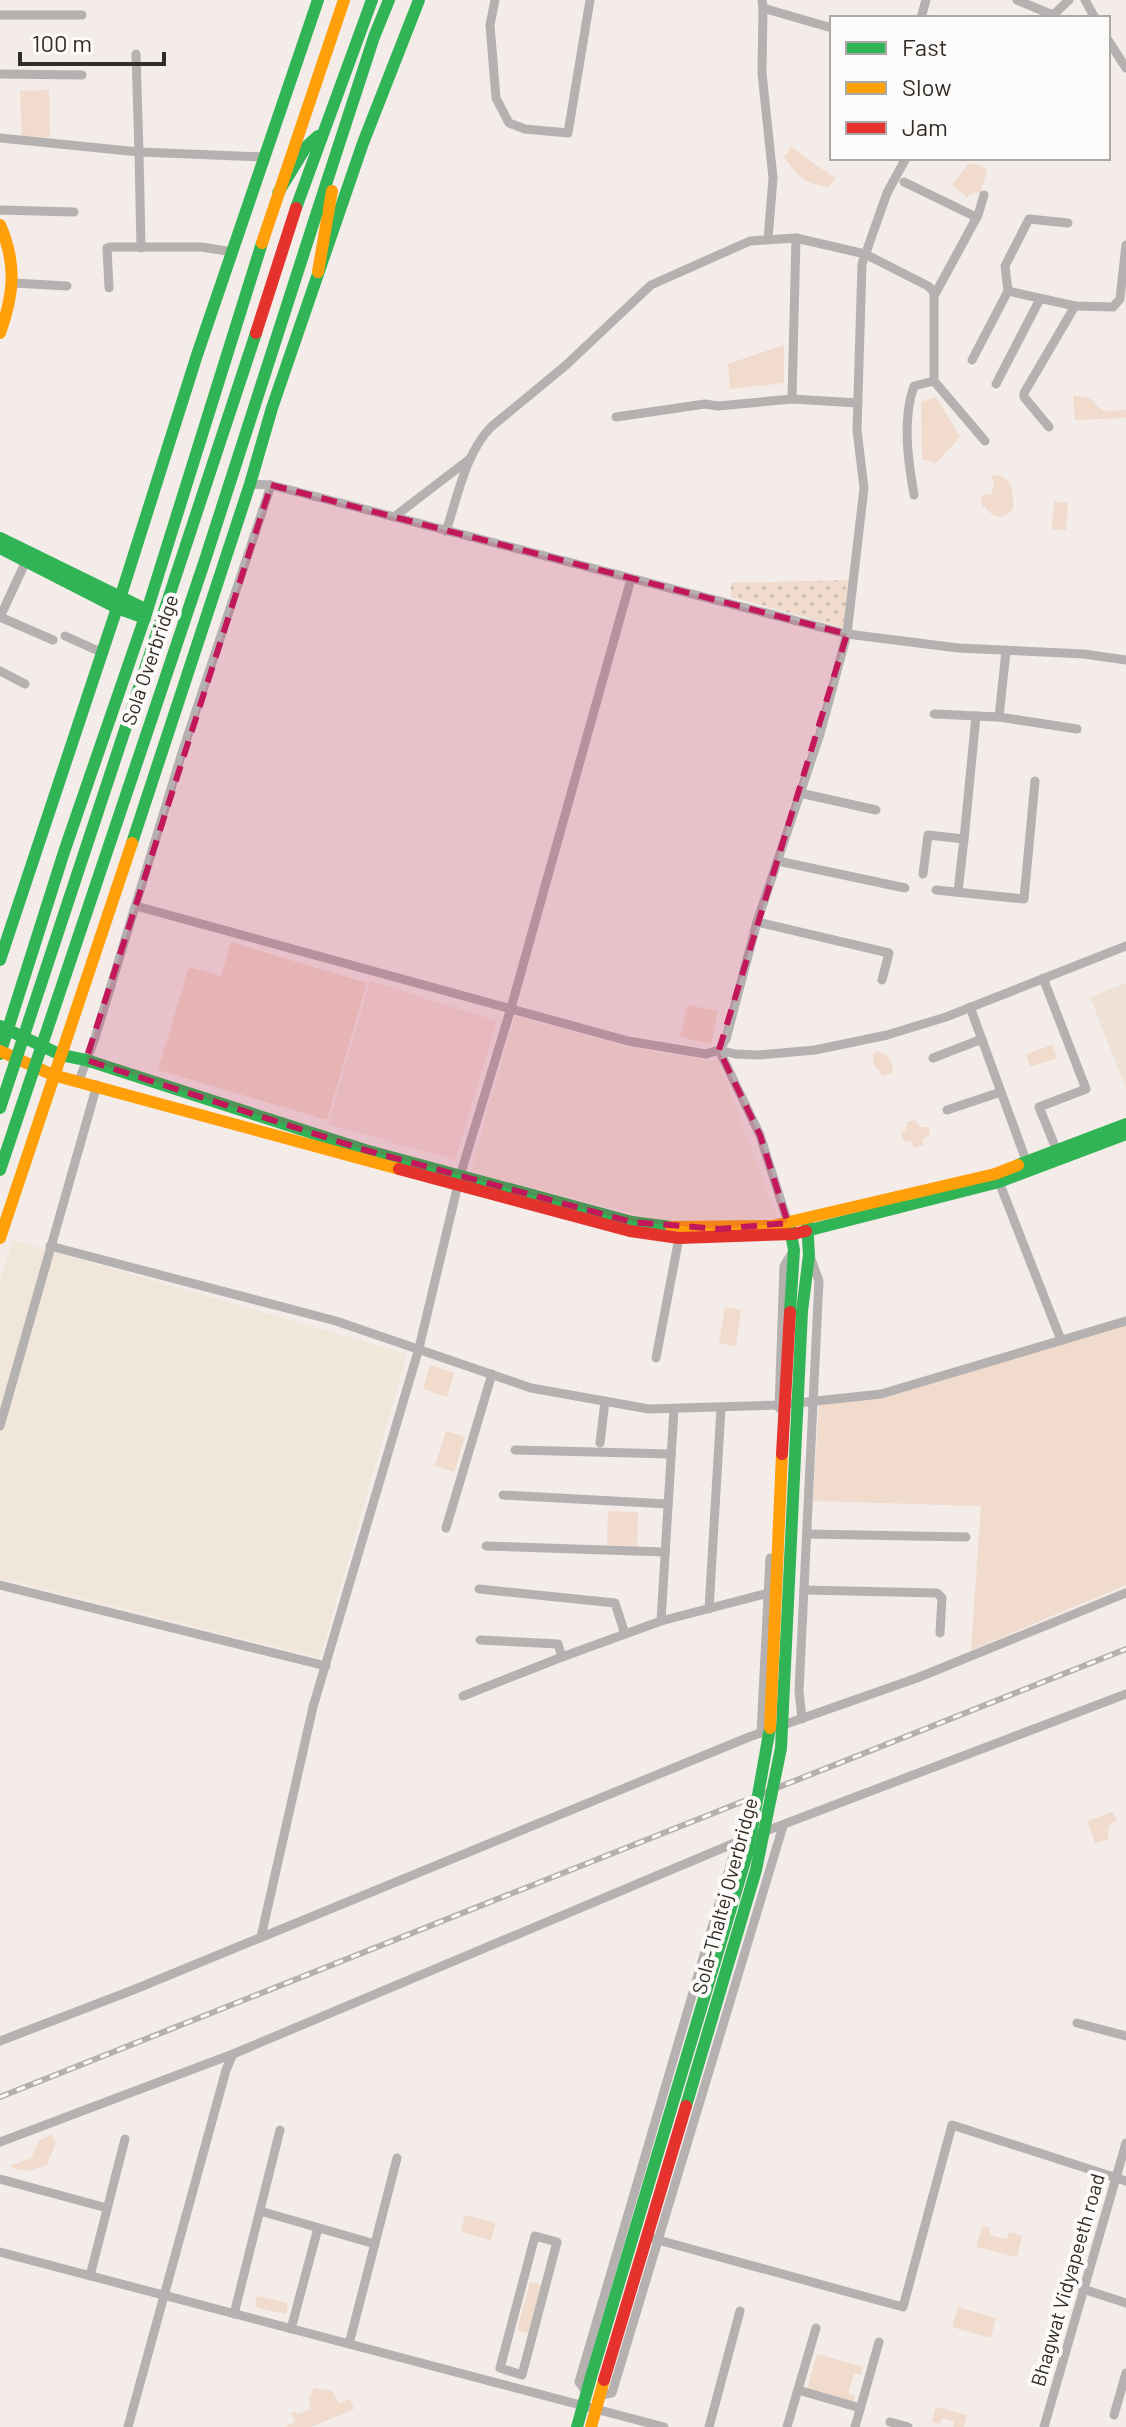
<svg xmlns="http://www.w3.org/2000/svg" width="1126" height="2427" font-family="Barlow,sans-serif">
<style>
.commercial{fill:#f0e7da}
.medical{fill:#f0e1d7}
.grass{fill:#f0dbcd}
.park{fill:url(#park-dots)}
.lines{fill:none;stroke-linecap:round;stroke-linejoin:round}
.street{stroke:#b4b1b0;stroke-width:9}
.fast{stroke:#30b455;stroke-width:12}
.slow{stroke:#ff9f0a;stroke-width:12}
.jam{stroke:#e5322d;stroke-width:12}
.rail-casing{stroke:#b5b0ae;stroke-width:6}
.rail{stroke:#fdfbf9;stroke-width:3;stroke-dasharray:9;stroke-linecap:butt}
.fast-bridge{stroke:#30b455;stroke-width:12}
.slow-bridge{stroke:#ff9f0a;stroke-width:12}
.jam-bridge{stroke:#e5322d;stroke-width:12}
.marked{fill:#c2185b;fill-opacity:0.2;stroke:#c2185b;stroke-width:6;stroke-dasharray:16 10;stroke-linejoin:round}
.labels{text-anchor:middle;stroke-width:8;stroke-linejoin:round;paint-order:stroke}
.street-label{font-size:20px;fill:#312d2a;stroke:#fdfbf9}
</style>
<defs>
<pattern id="park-dots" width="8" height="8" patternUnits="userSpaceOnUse" patternTransform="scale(2)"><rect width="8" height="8" fill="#f0dbcd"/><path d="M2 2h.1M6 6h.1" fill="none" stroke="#cebcb0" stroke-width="1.8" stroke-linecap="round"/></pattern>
</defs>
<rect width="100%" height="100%" fill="#f3ece8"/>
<g class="commercial">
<path d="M 515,1016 L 619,1045 L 711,1061 L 717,1057 L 777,1218 L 675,1224 L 471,1172 Z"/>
<path d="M 13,1240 L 407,1354 L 320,1658 L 0,1578 L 0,1280 Z"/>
</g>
<g class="medical">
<path d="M 370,981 L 497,1021 L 455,1160 L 328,1124 Z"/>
<path d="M 1126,983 L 1126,1088 L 1090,997 Z"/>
</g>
<g class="grass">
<path d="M 49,90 L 50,137 L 22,138 L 20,91 Z"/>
<path d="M 791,147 L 835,178 L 829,187 C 802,182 800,178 784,157 Z"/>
<path d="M 969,163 L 979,165 L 987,170 L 980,194 L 976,192 L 967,197 L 952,185 Z"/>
<path d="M 784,345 L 784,383 L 730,389 L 728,364 Z"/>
<path d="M 1073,395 L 1089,398 L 1103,411 L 1126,410 L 1126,418 L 1075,420 Z"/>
<path d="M 936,397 L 960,437 L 936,463 L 922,459 L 921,402 Z"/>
<path d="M 994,475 C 1012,475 1014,493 1013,508 C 1005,520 992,519 985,506 L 982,507 L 981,496 L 992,494 L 994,480 L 990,476 Z"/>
<path d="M 1054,501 L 1068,503 L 1066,530 L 1052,529 Z"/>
<path d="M 231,942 L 367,983 L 327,1120 L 158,1070 L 189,967 L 221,976 Z"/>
<path d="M 688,1005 L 718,1011 L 711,1044 L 680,1037 Z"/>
<path d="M 1052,1045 L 1057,1058 L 1030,1067 L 1026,1054 Z"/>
<path d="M 877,1051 C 889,1053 893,1062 893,1073 L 883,1076 L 873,1063 L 873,1054 Z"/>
<path d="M 915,1120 L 920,1127 L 928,1127 L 930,1135 L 923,1139 L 923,1145 L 915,1148 L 911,1142 L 903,1141 L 901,1133 L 906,1129 L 907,1122 Z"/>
<path d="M 725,1307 L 741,1310 L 736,1346 L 719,1343 Z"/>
<path d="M 1126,1323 L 1126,1585 L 971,1650 L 981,1506 L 813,1501 L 819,1404 L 881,1396 Z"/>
<path d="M 430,1365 L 454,1373 L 447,1397 L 423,1389 Z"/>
<path d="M 446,1431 L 465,1437 L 454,1472 L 435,1466 Z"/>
<path d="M 608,1511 L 638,1512 L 637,1547 L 607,1545 Z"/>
<path d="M 1112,1812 L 1117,1819 L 1109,1826 L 1108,1840 L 1095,1843 L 1087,1821 Z"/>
<path d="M 51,2135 L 56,2142 L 47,2165 L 27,2171 L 11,2168 L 12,2164 L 19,2164 L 19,2162 L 31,2158 L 39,2141 Z"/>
<path d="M 465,2215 L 496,2223 L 491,2240 L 461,2232 Z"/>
<path d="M 982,2226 L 990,2228 L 989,2235 L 1007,2239 L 1009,2232 L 1022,2236 L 1017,2257 L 976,2247 Z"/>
<path d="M 530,2282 L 541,2285 L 529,2333 L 517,2330 Z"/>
<path d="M 257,2296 L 288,2303 L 286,2314 L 255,2307 Z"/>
<path d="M 958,2307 L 996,2318 L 991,2338 L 952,2327 Z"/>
<path d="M 817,2354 L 863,2367 L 861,2375 L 854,2373 L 848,2393 L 855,2395 L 853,2403 L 807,2390 Z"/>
<path d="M 314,2388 L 332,2391 L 339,2403 L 350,2399 L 354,2409 L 311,2427 L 285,2427 L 295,2422 L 291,2413 L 296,2411 L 297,2415 L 311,2409 L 309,2399 Z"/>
<path d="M 936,2407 L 967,2415 L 964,2427 L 953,2427 L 954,2421 L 942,2418 L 940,2424 L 932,2422 Z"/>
</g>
<path class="park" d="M 851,580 L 845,628 L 731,597 L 731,583 Z"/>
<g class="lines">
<g class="street">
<path d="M 495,0 L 490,25 L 496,98 L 509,123 L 525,129 L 568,133 L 590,0"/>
<path d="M 762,0 L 763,8 L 832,28"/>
<path d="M 1017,0 L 1053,15"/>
<path d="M 1085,0 L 1095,18"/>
<path d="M 763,8 L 762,73 L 773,178 L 768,239"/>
<path d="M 0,15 L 82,15"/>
<path d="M 921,18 L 926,0"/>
<path d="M 1050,18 L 1069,0"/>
<path d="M 1108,40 L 1126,68"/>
<path d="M 136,54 L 139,152 L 265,157"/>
<path d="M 0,74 L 82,75"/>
<path d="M 0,138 L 139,152 L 141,248"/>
<path d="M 904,182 L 976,217"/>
<path d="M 0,210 L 74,212"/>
<path d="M 14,283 L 67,286"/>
<path d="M 109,288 L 107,248 L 110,247 L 201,247 L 233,252"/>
<path d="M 1008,291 L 1005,266 L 1029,219 L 1068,223"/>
<path d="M 934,296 L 978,215 L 984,195"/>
<path d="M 972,360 L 1008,291 L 1075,306 L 1113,307 L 1120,299 L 1126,245"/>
<path d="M 996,384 L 1040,299"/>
<path d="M 792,399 L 796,238"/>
<path d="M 616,417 L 705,404 L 718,406 L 792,399 L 858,403"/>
<path d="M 1049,427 L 1024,397 L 1024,393 L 1075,306"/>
<path d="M 250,484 L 271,485 L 298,492 L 847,634 L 958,648 L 1084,654 L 1126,660"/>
<path d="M 914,495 C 908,460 902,419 914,386 L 934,381"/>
<path d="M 394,517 L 471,458"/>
<path d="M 446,531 C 458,496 465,454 491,427 L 565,366 L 651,285 L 750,241 L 796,238 L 865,254 L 928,286 L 934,292 L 934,381 L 985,441"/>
<path d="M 0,617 L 26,561"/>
<path d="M 0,617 L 53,640"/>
<path d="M 65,636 L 103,653"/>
<path d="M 1006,651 L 999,717 L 1077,729"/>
<path d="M 0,671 L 25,684"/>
<path d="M 934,714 L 999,717"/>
<path d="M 800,793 L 876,810"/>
<path d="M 964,839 L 976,716"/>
<path d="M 778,861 L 905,888"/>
<path d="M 923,874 L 928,835 L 964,839 L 958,892"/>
<path d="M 936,890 L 1024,899 L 1035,781"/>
<path d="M 136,906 L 628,1041 L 706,1054 L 719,1050 L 726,1039 L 757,922 L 820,734 L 847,634 L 864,488 L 857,430 L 862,264 L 887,193 L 906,158"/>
<path d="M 757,922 L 889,953 L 882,980"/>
<path d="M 1043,978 L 1086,1089 L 1039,1107 L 1057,1151"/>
<path d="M 970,1007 L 1027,1163"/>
<path d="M 719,1050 L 735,1054 L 758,1055 L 815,1050 L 887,1035 L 946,1017 L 1126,946"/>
<path d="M 719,1050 L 760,1135 L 788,1223"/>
<path d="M 933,1058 L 982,1039"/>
<path d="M 79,1081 L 95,1038 L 181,756 L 271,485"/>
<path d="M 947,1110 L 1001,1092"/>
<path d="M 999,1182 L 1061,1340"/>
<path d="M 50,1246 L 336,1321 L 531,1388 L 649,1409 L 779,1405 L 881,1394 L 1126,1321"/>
<path d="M 656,1358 L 679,1238"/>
<path d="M 779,1408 L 784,1266 L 792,1253"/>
<path d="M 0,1426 L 97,1085"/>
<path d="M 600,1443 L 605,1401"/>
<path d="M 515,1450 L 671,1454"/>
<path d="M 503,1495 L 668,1504"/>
<path d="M 446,1528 L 492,1374"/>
<path d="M 807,1534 L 966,1537"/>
<path d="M 486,1546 L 665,1552"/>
<path d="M 0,1585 L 326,1666"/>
<path d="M 479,1589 L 615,1603 L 625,1634"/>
<path d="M 804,1590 L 937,1593 L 942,1598 L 940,1633"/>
<path d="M 709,1609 L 721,1408"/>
<path d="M 661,1621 L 674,1409"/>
<path d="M 480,1640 L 558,1644 L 562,1657 L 661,1621 L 768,1593"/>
<path d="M 463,1696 L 562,1657"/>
<path d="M 802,1719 L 799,1691 L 819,1281 L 810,1256"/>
<path d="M 761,1733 L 770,1558"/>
<path d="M 261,1937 L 313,1707 L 419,1348 L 460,1176 L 511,1008 L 631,579"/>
<path d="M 1077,2023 L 1126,2036"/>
<path d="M 0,2041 L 133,1990 L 749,1737 L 917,1678 L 1126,1593"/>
<path d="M 0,2142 L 233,2054"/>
<path d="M 0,2179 L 107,2208"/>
<path d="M 260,2211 L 375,2244"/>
<path d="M 535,2236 L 557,2242 L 522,2375 L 500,2368 Z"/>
<path d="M 647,2237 L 903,2307 L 952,2125 L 1126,2181"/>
<path d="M 0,2252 L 664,2427"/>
<path d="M 90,2276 L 125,2139"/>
<path d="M 1083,2289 L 1126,2303"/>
<path d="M 234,2314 L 280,2130"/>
<path d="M 291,2329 L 318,2228"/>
<path d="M 349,2344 L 397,2158"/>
<path d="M 798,2390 L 860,2408"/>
<path d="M 587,2393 L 579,2382 L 737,1842"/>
<path d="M 600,2395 L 612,2393 L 783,1826"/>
<path d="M 1114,2415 L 1126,2373"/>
<path d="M 890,2422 L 908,2427"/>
<path d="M 128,2427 L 226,2070 L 233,2054 L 737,1842 L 1126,1694"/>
<path d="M 709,2427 L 740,2311"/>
<path d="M 787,2427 L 816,2328"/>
<path d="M 855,2427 L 879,2342"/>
<path d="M 1044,2427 L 1126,2143"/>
</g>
<g class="fast">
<path d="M 278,193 L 306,147 L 318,136"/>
<path d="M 296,208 L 372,0"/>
<path d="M 317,212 L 374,37 L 389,0"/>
<path d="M 0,538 L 147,610"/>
<path d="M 0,548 L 117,608 L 145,618"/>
<path d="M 132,843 L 250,484 L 272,408 L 363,143 L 419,0"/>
<path d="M 0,960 L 117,608 L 197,355 L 318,0"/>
<path d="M 0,1026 L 61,1055 L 86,1060 L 365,1150 L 632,1222 L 671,1227"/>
<path d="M 0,1054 L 64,852 L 146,614 L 262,243"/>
<path d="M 1018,1165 L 1126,1124"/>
<path d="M 790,1228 L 794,1250 L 790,1312"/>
<path d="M 806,1231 L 999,1182 L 1126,1134"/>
<path d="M 802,1311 L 809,1255 L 807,1222"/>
<path d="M 577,2427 L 591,2377"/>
</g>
<g class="slow">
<path d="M 0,225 C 17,264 14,294 0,333"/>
<path d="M 262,243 L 344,0"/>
<path d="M 318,272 L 332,191"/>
<path d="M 0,1051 L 53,1075 L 399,1169"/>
<path d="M 671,1227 L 772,1226 L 995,1174 L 1018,1165"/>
<path d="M 0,1238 L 132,843"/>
<path d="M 591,2427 L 604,2380"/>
</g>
<path class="jam" d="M 399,1169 L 630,1231 L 679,1238 L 793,1234 L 806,1231"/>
<g class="rail-casing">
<path id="rail" d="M 0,2097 L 1126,1649"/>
</g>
<use href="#rail" class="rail"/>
<g class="fast-bridge">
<path d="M 0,1108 L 256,333"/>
<path d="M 0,1170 L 206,557 L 317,212"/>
<path d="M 686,2106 L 756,1870 L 781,1748 L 802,1311"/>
<path d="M 591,2377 L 748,1851 L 770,1728"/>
</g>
<path class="slow-bridge" d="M 770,1728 L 782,1454"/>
<g class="jam-bridge">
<path d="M 256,333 L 296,208"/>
<path d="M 782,1454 L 790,1312"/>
<path d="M 604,2380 L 686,2106"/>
</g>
</g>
<path class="marked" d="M 271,485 L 847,634 L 719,1050 L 760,1135 L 788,1223 L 719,1229 L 632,1222 L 365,1150 L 86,1060 Z"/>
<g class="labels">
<g class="street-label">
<text transform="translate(150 660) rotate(-71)" y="7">Sola Overbridge</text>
<text transform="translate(725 1896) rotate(-75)" y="7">Sola-Thaltej Overbridge</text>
<text transform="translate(1068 2280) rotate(-74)" y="7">Bhagwat Vidyapeeth road</text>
</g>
</g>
<rect x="830" y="16" width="280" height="144" fill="#fdfbf9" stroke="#aba9a6" stroke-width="2"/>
<rect x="846" y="42" width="40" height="12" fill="#30b455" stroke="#aba9a6" stroke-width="2"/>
<text x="902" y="56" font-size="24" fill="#312d2a">Fast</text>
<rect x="846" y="82" width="40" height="12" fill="#ff9f0a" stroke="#aba9a6" stroke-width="2"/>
<text x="902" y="96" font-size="24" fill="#312d2a">Slow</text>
<rect x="846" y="122" width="40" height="12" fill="#e5322d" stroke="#aba9a6" stroke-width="2"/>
<text x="902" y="136" font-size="24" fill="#312d2a">Jam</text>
<path d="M20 52v12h144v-12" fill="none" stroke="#312d2a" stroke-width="4"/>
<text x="32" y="52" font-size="24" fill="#312d2a" stroke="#fdfbf9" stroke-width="6" paint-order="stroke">100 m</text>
</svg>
